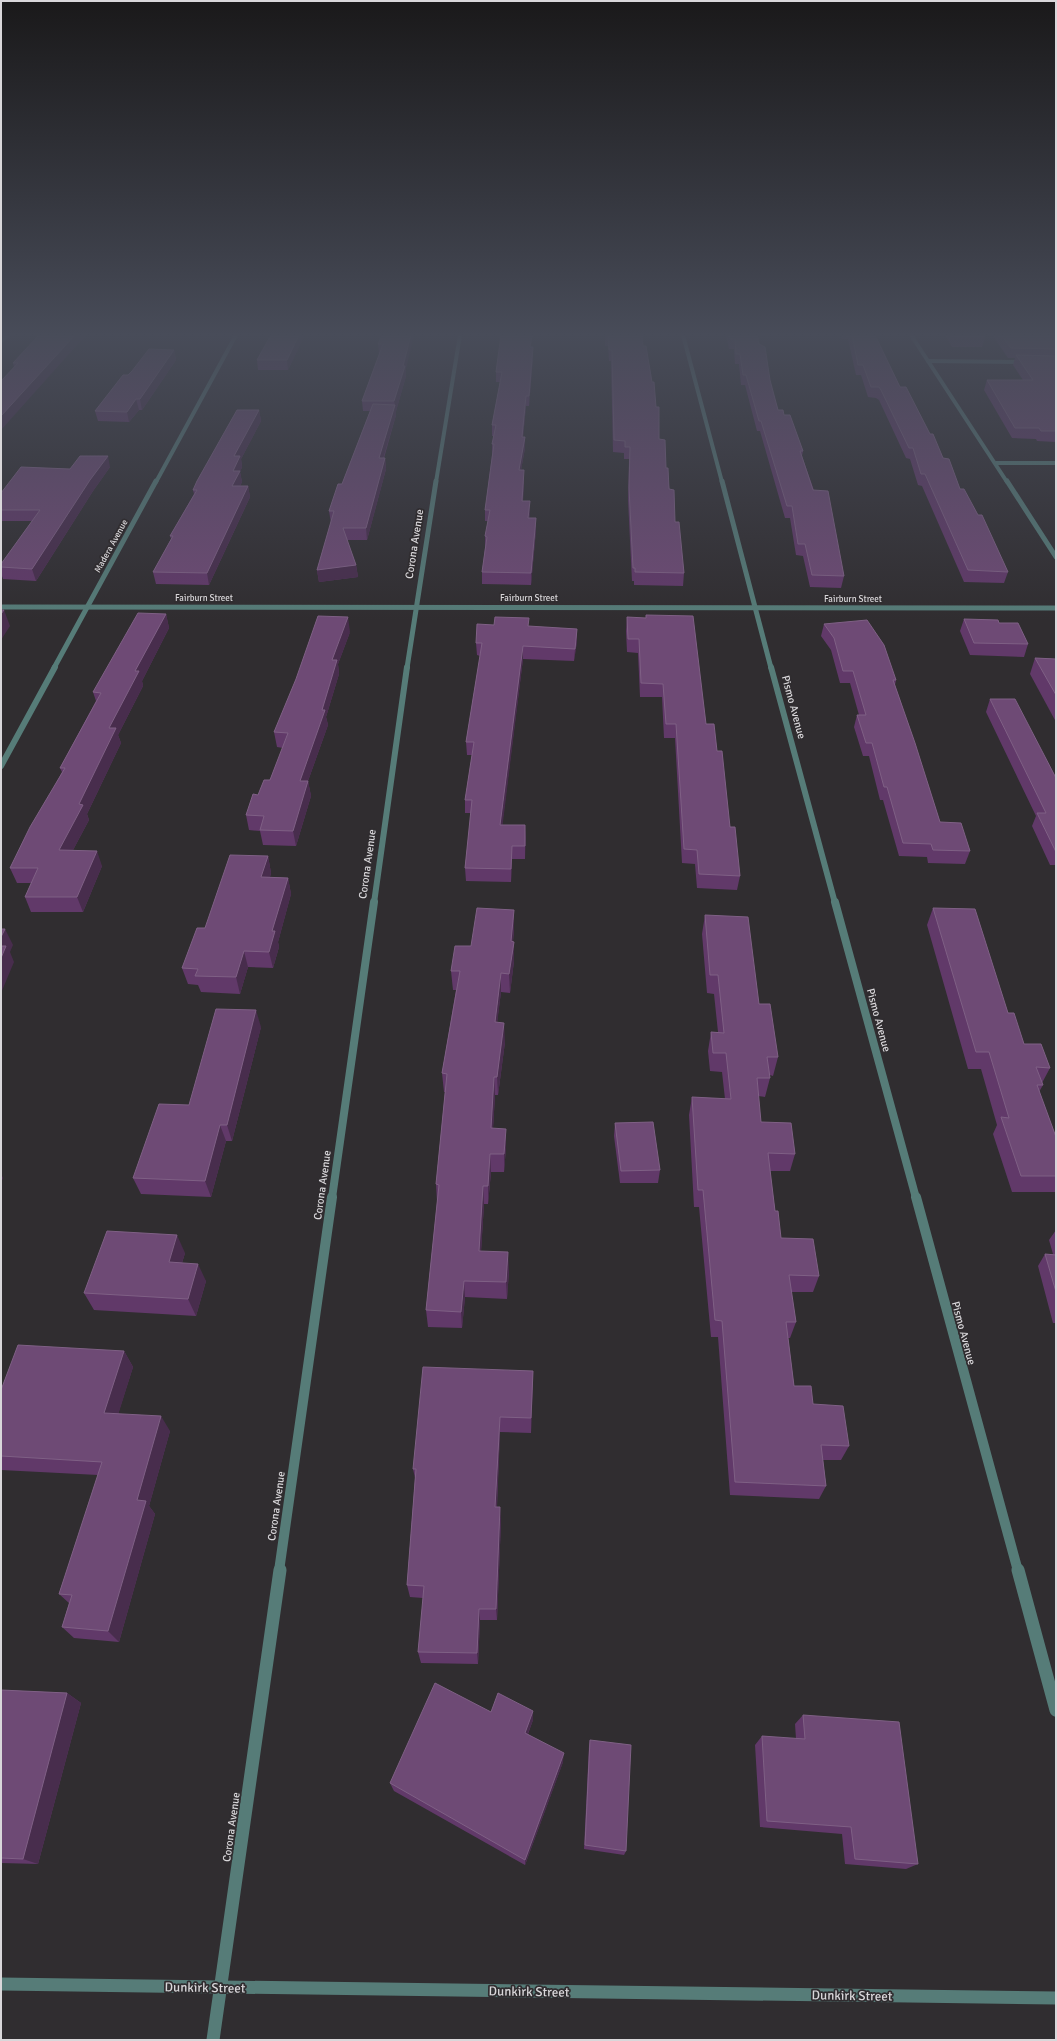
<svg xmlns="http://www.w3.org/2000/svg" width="1057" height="2041" font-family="Signika,sans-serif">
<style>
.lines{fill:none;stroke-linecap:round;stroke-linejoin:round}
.minor-far5{stroke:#567c78;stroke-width:4}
.minor-far4{stroke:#567c78;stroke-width:5}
.minor-far3{stroke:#567c78;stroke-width:6}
.minor-far2{stroke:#567c78;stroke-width:8}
.minor-far1{stroke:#567c78;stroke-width:10}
.minor{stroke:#567c78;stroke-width:13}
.wall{fill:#613969}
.shaded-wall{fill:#482d4d}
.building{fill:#6e4a75;stroke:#7f6085}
.labels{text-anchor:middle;stroke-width:3.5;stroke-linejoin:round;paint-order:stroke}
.far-street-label{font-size:9px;fill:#d9d7da;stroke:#302d30}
.street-label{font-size:11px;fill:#d9d7da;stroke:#302d30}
.near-street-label{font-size:13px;fill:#d9d7da;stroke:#302d30}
</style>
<rect width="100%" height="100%" fill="#302d30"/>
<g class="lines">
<g class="minor-far5">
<path d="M 683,335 L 722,482"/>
<path d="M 911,335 L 1007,482"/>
<path d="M 1,341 L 7,335"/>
<path d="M 928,361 L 1025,362"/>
<path d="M 996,463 L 1056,463"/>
<path d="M 156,482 L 236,335"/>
<path d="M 436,482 L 460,335"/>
</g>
<g class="minor-far4">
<path d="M 722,481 L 771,668"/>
<path d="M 1007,481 L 1056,557"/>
<path d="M 1,607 L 1056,608"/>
<path d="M 54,668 L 156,481"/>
<path d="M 407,668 L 436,481"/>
</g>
<g class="minor-far3">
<path d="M 771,667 L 835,903"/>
<path d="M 1,766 L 55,667"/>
<path d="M 374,903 L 407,667"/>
</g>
<g class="minor-far2">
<path d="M 835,902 L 916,1198"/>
<path d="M 332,1198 L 374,902"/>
</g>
<g class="minor-far1">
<path d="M 916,1197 L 1018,1571"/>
<path d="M 279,1571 L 332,1197"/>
</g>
<g class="minor">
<path d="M 1018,1570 L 1056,1710"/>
<path d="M 1,1984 L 1056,1998"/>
<path d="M 213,2040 L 280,1570"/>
</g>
</g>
<g class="wall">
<path d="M 39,335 L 1,430 L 14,367 L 13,363 Z"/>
<path d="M 271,335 L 309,335 L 308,336 L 304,336 L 288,370 L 258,370 L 257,360 Z"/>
<path d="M 382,335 L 406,369 L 406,376 L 396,411 L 396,415 L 384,458 L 385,458 L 386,469 L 367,540 L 347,540 L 356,565 L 358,577 L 319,582 L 317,570 L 331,523 L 329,511 L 342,484 L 370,411 L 363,411 L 362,401 L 379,354 L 378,344 Z"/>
<path d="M 605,335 L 642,335 L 643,346 L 659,439 L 666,468 L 684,573 L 683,586 L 634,585 L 634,581 L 632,581 L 628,500 L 629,459 L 624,459 L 624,453 L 613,452 L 611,361 L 609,361 L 608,346 L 605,346 Z"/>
<path d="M 726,335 L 757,335 L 778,410 L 784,415 L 803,451 L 802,456 L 844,576 L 841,588 L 810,587 L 803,556 L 796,555 L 790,518 L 785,518 L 760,431 L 757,431 L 745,385 L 741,385 L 739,364 L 735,364 L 734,349 L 729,349 Z"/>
<path d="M 841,335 L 875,335 L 900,387 L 943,458 L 960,489 L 1008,572 L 1004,583 L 964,582 L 922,486 L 918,485 L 910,459 L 906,458 L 879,400 L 876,398 L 868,397 L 861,375 L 856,375 L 848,339 L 842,339 Z"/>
<path d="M 945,335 L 983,335 L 985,337 L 982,347 L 952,347 Z"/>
<path d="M 994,335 L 1056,335 L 1056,442 L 1037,441 L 1036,439 L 1012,438 L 984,390 L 987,380 L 1023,380 L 1013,365 L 1015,358 L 1008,358 L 993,336 Z"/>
<path d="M 531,347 L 533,347 L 533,357 L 529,406 L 526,406 L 523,437 L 525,437 L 525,448 L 521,470 L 524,481 L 523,501 L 530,513 L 529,518 L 536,518 L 536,530 L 531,585 L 482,584 L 482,572 L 485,548 L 485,536 L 488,521 L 485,521 L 485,510 L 492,455 L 492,444 L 494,436 L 492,436 L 492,425 L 500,382 L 496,382 L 496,372 Z"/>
<path d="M 174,350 L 176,360 L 142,410 L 139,410 L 129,422 L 98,421 L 95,411 L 128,375 Z"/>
<path d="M 259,410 L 261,421 L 241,459 L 242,467 L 240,472 L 242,482 L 240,486 L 248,486 L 250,497 L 209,585 L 156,584 L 153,572 L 171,539 L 170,536 L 194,494 L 193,490 Z"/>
<path d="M 110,467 L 93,491 L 36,581 L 3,579 L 1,573 L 1,564 L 32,521 L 1,521 L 1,493 L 70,469 Z"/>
<path d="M 166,614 L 169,628 L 142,681 L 143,686 L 118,735 L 121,743 L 87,814 L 89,820 L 73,850 L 102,866 L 83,912 L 31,912 L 25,897 L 31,883 L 17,883 L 10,868 L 62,772 L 60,768 L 96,701 L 93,692 Z"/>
<path d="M 627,617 L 706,724 L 717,751 L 730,827 L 740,876 L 737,890 L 697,888 L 695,864 L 682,863 L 675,738 L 664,738 L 662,697 L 640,697 L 638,653 L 627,652 L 626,631 Z"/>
<path d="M 964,619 L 999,623 L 1028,644 L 1024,657 L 970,655 L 960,631 Z"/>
<path d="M 824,624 L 896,680 L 895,685 L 940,822 L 970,851 L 965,864 L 928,863 L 927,857 L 899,856 L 883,800 L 880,800 L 869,756 L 863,756 L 854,727 L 857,715 L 859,715 L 850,683 L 840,683 L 831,650 L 821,636 Z"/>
<path d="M 529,627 L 577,629 L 577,641 L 574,661 L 523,659 L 502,825 L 525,825 L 525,859 L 512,859 L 511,882 L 466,881 L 465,868 L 471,813 L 465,813 L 465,800 L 472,755 L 467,755 L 466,742 L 480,656 L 477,655 L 476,643 Z"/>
<path d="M 350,632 L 338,664 L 339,674 L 326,717 L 328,725 L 308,781 L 311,796 L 296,846 L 263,845 L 260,831 L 249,830 L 246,815 L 258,795 L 270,780 L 283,748 L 277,747 L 274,732 Z"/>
<path d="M 1035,658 L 1056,659 L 1056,722 L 1030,674 Z"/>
<path d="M 990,699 L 1056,778 L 1056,865 L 1050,865 L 1032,826 L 1036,816 L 986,712 Z"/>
<path d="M 268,856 L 271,873 L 270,877 L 288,878 L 291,894 L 278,942 L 279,947 L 273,968 L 248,967 L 240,994 L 201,992 L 198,985 L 188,984 L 182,968 L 205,928 Z"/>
<path d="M 933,908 L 1008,1013 L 1024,1044 L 1050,1068 L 1042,1083 L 1043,1085 L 1039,1092 L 1056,1137 L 1056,1192 L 1012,1192 L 993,1134 L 997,1125 L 981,1069 L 968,1069 L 927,925 Z"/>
<path d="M 514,910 L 514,929 L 513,942 L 514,942 L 514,961 L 510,993 L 501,992 L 497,1022 L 505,1042 L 498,1095 L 495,1095 L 493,1128 L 506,1147 L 504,1172 L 491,1172 L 488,1204 L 484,1204 L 481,1251 L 509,1270 L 507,1299 L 465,1297 L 462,1328 L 428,1327 L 426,1310 L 437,1202 L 436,1184 L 445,1092 L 444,1092 L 442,1073 L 456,990 L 453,990 L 451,971 L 471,946 Z"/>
<path d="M 705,915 L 759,1004 L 778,1057 L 773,1076 L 770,1075 L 770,1078 L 765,1097 L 758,1096 L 761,1122 L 795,1154 L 790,1171 L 770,1171 L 775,1211 L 781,1238 L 819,1276 L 813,1292 L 791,1292 L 796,1322 L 790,1338 L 788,1338 L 794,1386 L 813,1404 L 849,1446 L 841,1460 L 823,1460 L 826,1486 L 819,1499 L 730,1495 L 718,1337 L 711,1337 L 699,1207 L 694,1207 L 689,1115 L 692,1097 L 725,1099 L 722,1072 L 710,1071 L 708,1051 L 711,1032 L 718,1032 L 714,994 L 707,993 L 702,934 Z"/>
<path d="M 261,1027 L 232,1141 L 226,1141 L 211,1197 L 141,1194 L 133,1178 L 189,1105 Z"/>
<path d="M 615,1123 L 660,1170 L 658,1183 L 620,1183 L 614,1136 Z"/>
<path d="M 1056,1230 L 1056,1323 L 1053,1323 L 1038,1266 L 1045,1254 L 1053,1254 L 1049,1240 Z"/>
<path d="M 185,1253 L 182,1263 L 206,1281 L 196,1316 L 94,1310 L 84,1293 Z"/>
<path d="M 124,1351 L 133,1367 L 118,1414 L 170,1431 L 149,1506 L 155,1514 L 119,1642 L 74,1638 L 62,1627 L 69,1603 L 59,1594 L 98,1475 L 1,1470 L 1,1390 Z"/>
<path d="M 533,1371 L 531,1433 L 500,1432 L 497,1507 L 501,1521 L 497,1620 L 480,1620 L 478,1664 L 421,1663 L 418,1652 L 423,1598 L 410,1597 L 407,1585 L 415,1478 L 413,1469 Z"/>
<path d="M 1,1690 L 67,1693 L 81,1703 L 38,1864 L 1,1863 Z"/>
<path d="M 491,1712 L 533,1720 L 528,1734 L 563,1762 L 525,1865 L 394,1791 L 390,1783 Z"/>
<path d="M 803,1715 L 918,1864 L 906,1869 L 845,1864 L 842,1834 L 760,1827 L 755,1745 L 762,1736 L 796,1739 L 795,1724 Z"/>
<path d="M 590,1740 L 626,1851 L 624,1855 L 584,1849 L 589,1746 Z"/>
</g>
<g class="shaded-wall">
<path d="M 75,335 L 86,335 L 1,430 L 1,416 Z"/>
<path d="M 299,335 L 304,335 L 304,336 L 288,370 L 287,360 Z"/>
<path d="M 411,335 L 414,335 L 406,369 L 406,376 L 396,411 L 396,415 L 380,469 L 379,458 L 395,405 L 394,401 Z"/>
<path d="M 532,335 L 530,357 L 530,347 Z"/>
<path d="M 533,347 L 533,357 L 529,406 L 529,396 Z"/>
<path d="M 174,350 L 176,360 L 142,410 L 140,399 Z"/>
<path d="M 526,396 L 526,406 L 522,448 L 522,437 Z"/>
<path d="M 136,399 L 139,410 L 129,422 L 127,412 Z"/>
<path d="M 259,410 L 261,421 L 241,459 L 242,467 L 240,472 L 242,482 L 234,497 L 232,486 L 234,456 Z"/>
<path d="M 525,437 L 525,448 L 519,481 L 519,470 Z"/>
<path d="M 108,456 L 110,467 L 93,491 L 36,581 L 32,569 L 90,480 Z"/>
<path d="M 385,458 L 386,469 L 367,540 L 366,528 Z"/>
<path d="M 524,470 L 524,481 L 522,513 L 522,501 Z"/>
<path d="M 248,486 L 250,497 L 209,585 L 207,573 Z"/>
<path d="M 530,501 L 530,513 L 528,530 L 528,518 Z"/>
<path d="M 536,518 L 536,530 L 531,585 L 531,573 Z"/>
<path d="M 356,565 L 358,577 L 319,582 L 317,570 Z"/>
<path d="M 4,610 L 10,626 L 1,640 L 1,614 Z"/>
<path d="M 166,614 L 169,628 L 142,681 L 143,686 L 118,735 L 121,743 L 87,814 L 89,820 L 65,865 L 59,850 L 79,804 L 109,728 L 135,671 Z"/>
<path d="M 348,617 L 350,632 L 338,664 L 339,674 L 326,717 L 328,725 L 308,781 L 311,796 L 296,846 L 293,831 L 300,781 L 322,710 L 332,660 Z"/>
<path d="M 577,629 L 577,641 L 574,661 L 575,649 Z"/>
<path d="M 523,646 L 523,659 L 501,838 L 500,825 Z"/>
<path d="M 525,825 L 526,838 L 525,859 Z"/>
<path d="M 512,846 L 512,859 L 511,882 L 511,869 Z"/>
<path d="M 97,851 L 102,866 L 83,912 L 77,897 Z"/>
<path d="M 268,856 L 271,873 L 265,894 L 261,877 Z"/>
<path d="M 288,878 L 291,894 L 278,942 L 279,947 L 273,968 L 269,952 L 272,931 Z"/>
<path d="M 514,910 L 514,929 L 511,960 L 511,941 Z"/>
<path d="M 5,929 L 13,945 L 10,952 L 14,962 L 1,993 L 1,937 Z"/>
<path d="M 514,942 L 514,961 L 510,993 L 509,974 Z"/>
<path d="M 244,951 L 248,967 L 240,994 L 236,977 Z"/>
<path d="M 501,973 L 501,992 L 495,1041 L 495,1022 Z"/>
<path d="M 256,1010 L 261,1027 L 232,1141 L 227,1125 Z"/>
<path d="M 504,1023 L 505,1042 L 498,1095 L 497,1077 Z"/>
<path d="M 494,1077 L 495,1095 L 492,1147 L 491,1128 Z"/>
<path d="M 220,1125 L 226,1141 L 211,1197 L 205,1181 Z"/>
<path d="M 506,1129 L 506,1147 L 504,1172 L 504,1154 Z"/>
<path d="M 490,1154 L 491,1172 L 488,1204 L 488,1186 Z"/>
<path d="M 1,1174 L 3,1178 L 1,1183 Z"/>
<path d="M 483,1186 L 484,1204 L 480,1269 L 479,1251 Z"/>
<path d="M 177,1235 L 185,1253 L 177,1279 L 169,1262 Z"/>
<path d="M 508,1252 L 509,1270 L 507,1299 L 506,1282 Z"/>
<path d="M 198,1264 L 206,1281 L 196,1316 L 188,1299 Z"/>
<path d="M 464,1281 L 465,1297 L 462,1328 L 461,1312 Z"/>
<path d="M 124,1351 L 133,1367 L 114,1428 L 104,1413 Z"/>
<path d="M 533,1371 L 533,1386 L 531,1433 L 531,1418 Z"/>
<path d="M 161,1416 L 170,1431 L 149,1506 L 155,1514 L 119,1642 L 108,1631 L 137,1500 Z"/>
<path d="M 500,1417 L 500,1432 L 496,1521 L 495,1507 Z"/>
<path d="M 500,1507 L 501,1521 L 497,1620 L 496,1609 Z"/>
<path d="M 479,1609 L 480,1620 L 478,1664 L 477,1653 Z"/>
<path d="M 67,1693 L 81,1703 L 38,1864 L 23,1859 Z"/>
<path d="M 533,1711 L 533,1720 L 525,1741 L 525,1733 Z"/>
<path d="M 564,1753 L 563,1762 L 525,1865 L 525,1860 Z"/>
</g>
<g class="building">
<path d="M 39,335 L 75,335 L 1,416 L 1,381 L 18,363 L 13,363 Z"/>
<path d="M 271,335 L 299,335 L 287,360 L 257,360 Z"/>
<path d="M 382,335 L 411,335 L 403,366 L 405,366 L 394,401 L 362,401 L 383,344 L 378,344 Z"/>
<path d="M 501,335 L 532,335 L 530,347 L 533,347 L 529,396 L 526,396 L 522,437 L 525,437 L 519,470 L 524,470 L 522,501 L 530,501 L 528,518 L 536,518 L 531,573 L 482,572 L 487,537 L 485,536 L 490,510 L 485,510 L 494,444 L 492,444 L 496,425 L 492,425 L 502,372 L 496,372 Z"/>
<path d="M 606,335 L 642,335 L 643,346 L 646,346 L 652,382 L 654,382 L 656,407 L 659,407 L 659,439 L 665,440 L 666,468 L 668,468 L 669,489 L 674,490 L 675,522 L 679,522 L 684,573 L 635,572 L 635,568 L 633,568 L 629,488 L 630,447 L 625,447 L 625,441 L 614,440 L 612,350 L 609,350 L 608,335 Z"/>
<path d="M 729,335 L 757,335 L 759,344 L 765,347 L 770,380 L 778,410 L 783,410 L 784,415 L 790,415 L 803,451 L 800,451 L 813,490 L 828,491 L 844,576 L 812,575 L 805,544 L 798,544 L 792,506 L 787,506 L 761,421 L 759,421 L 746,375 L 743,375 L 740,354 L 736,354 L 735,339 L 730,339 Z"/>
<path d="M 852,335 L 875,335 L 900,387 L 906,387 L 930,434 L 933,434 L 943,458 L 949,459 L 960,489 L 964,489 L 978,515 L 982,515 L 1008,572 L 968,570 L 925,474 L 921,474 L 913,448 L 909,448 L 881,390 L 879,387 L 871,387 L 863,365 L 858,365 Z"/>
<path d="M 953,335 L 983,335 L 985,337 L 955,337 Z"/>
<path d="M 1001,335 L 1056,335 L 1056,349 L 1011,348 Z"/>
<path d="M 149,349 L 174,350 L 140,399 L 136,399 L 127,412 L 95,411 L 123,375 L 128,375 L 132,371 Z"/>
<path d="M 1016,355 L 1056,356 L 1056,431 L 1041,431 L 1039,428 L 1015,428 L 987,380 L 1033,380 Z"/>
<path d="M 373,404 L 395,405 L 379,458 L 385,458 L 366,528 L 343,528 L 356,565 L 317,570 L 334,511 L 329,511 L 338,484 L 342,484 Z"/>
<path d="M 237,410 L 259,410 L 234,456 L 240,456 L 233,471 L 240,471 L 232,486 L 248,486 L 207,573 L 153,572 L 173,536 L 170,536 L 197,490 L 193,490 L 197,481 Z"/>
<path d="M 80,456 L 108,456 L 90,480 L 32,569 L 1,567 L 1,564 L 40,510 L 1,510 L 1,493 L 21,467 L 70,469 Z"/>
<path d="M 1,610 L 4,610 L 1,614 Z"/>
<path d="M 138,613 L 166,614 L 135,671 L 139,671 L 109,728 L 116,728 L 79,804 L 83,805 L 59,850 L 97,851 L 77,897 L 25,897 L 38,868 L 10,868 L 30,827 L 65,768 L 60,768 L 101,693 L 93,692 Z"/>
<path d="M 646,615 L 693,616 L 706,724 L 714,724 L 717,751 L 722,751 L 730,827 L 735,827 L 740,876 L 699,874 L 697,850 L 684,849 L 676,724 L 666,724 L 663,684 L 641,683 L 639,639 L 628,639 L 627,617 L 646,618 Z"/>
<path d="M 318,616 L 348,617 L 332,660 L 337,660 L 322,710 L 325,710 L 300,781 L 308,781 L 293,831 L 260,830 L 264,816 L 246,815 L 253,794 L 258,795 L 264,780 L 270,780 L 288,733 L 274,732 L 296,679 Z"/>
<path d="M 495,617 L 529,618 L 528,626 L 577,629 L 575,649 L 523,646 L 500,825 L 525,825 L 525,846 L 512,846 L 511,869 L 465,868 L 472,800 L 465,800 L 474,742 L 466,742 L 482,643 L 476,643 L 477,624 L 494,625 Z"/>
<path d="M 964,619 L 998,620 L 999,623 L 1018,623 L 1028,644 L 974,643 Z"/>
<path d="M 867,620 L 884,645 L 896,680 L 893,680 L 915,743 L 940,822 L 961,823 L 970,851 L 933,850 L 931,844 L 903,843 L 887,787 L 884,787 L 872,743 L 866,743 L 857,715 L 866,715 L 853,671 L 843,671 L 834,638 L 824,624 Z"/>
<path d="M 1035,658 L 1056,659 L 1056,695 Z"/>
<path d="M 990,699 L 1015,699 L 1056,778 L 1056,852 L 1037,813 L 1046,813 Z"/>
<path d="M 230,855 L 268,856 L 261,877 L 288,878 L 272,931 L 275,931 L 269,952 L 244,951 L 236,977 L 195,976 L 198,969 L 182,968 L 197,928 L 205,928 Z"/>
<path d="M 477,908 L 514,910 L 511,941 L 514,942 L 509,974 L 501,973 L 495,1022 L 504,1023 L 497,1077 L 494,1077 L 491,1128 L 506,1129 L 504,1154 L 490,1154 L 488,1186 L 483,1186 L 479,1251 L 508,1252 L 506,1282 L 464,1281 L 461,1312 L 426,1310 L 439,1185 L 436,1184 L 447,1074 L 442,1073 L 460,971 L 451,971 L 455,946 L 471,946 Z"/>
<path d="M 933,908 L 975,909 L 1008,1013 L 1014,1013 L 1024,1044 L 1041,1044 L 1050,1068 L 1036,1067 L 1043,1085 L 1037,1085 L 1056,1137 L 1056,1176 L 1021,1176 L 1001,1117 L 1009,1118 L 989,1052 L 976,1052 Z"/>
<path d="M 705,915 L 748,917 L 759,1004 L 770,1004 L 778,1057 L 767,1057 L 770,1078 L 757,1078 L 761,1122 L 791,1123 L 795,1154 L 768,1153 L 775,1211 L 778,1211 L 781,1238 L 813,1239 L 819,1276 L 789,1275 L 796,1322 L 786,1322 L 794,1386 L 811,1386 L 813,1404 L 843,1406 L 849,1446 L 821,1445 L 826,1486 L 735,1482 L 722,1321 L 715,1320 L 703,1190 L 698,1190 L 692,1097 L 731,1099 L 726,1053 L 713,1053 L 711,1032 L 724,1033 L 718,975 L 710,975 Z"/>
<path d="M 1,929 L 5,929 L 1,937 Z"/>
<path d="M 1,946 L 6,946 L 1,958 Z"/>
<path d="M 216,1009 L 256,1010 L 227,1125 L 220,1125 L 205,1181 L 133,1178 L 159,1104 L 189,1105 Z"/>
<path d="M 653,1122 L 660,1170 L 621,1171 L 615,1123 Z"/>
<path d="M 107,1231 L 177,1235 L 169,1262 L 198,1264 L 188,1299 L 84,1293 Z"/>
<path d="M 1045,1254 L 1056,1255 L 1056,1292 Z"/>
<path d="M 18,1345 L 124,1351 L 104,1413 L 161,1416 L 137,1500 L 146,1501 L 108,1631 L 62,1627 L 72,1595 L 59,1594 L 102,1462 L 1,1456 L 1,1390 Z"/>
<path d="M 423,1367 L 533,1371 L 531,1418 L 500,1417 L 495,1507 L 500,1507 L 496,1609 L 479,1609 L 477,1653 L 418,1652 L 424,1586 L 407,1585 L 416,1469 L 413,1469 Z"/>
<path d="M 435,1683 L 491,1712 L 498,1693 L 533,1711 L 525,1733 L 564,1753 L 525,1860 L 390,1783 Z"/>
<path d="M 1,1690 L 67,1693 L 23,1859 L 1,1858 Z"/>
<path d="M 803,1715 L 899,1722 L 918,1864 L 855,1859 L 851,1827 L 767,1821 L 762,1736 L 805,1739 Z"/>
<path d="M 590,1740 L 631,1745 L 626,1851 L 585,1845 Z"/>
</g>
<linearGradient id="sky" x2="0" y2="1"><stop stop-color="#1a191a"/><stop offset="0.54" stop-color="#484c59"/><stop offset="1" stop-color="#484c59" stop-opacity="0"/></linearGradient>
<rect width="1057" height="620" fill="url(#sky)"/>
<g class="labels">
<g class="far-street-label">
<text transform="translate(111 546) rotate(-61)" y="3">Madera Avenue</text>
<text x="204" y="601">Fairburn Street</text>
<text x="529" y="601">Fairburn Street</text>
<text x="853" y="602">Fairburn Street</text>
</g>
<g class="street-label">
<text transform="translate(414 544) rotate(-81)" y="4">Corona Avenue</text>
<text transform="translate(794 707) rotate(75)" y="4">Pismo Avenue</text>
<text transform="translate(367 864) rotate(-82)" y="4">Corona Avenue</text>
<text transform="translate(879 1020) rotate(75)" y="4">Pismo Avenue</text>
<text transform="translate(322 1185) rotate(-82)" y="4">Corona Avenue</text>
<text transform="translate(964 1333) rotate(75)" y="4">Pismo Avenue</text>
<text transform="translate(276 1506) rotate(-82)" y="4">Corona Avenue</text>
<text transform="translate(231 1827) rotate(-82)" y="4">Corona Avenue</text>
</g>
<g class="near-street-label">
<text transform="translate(205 1987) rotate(1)" y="5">Dunkirk Street</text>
<text transform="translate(529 1991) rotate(1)" y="5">Dunkirk Street</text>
<text transform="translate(852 1995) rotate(1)" y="5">Dunkirk Street</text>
</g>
</g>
<rect width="1057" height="2041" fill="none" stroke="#d9d7da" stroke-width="4"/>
</svg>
